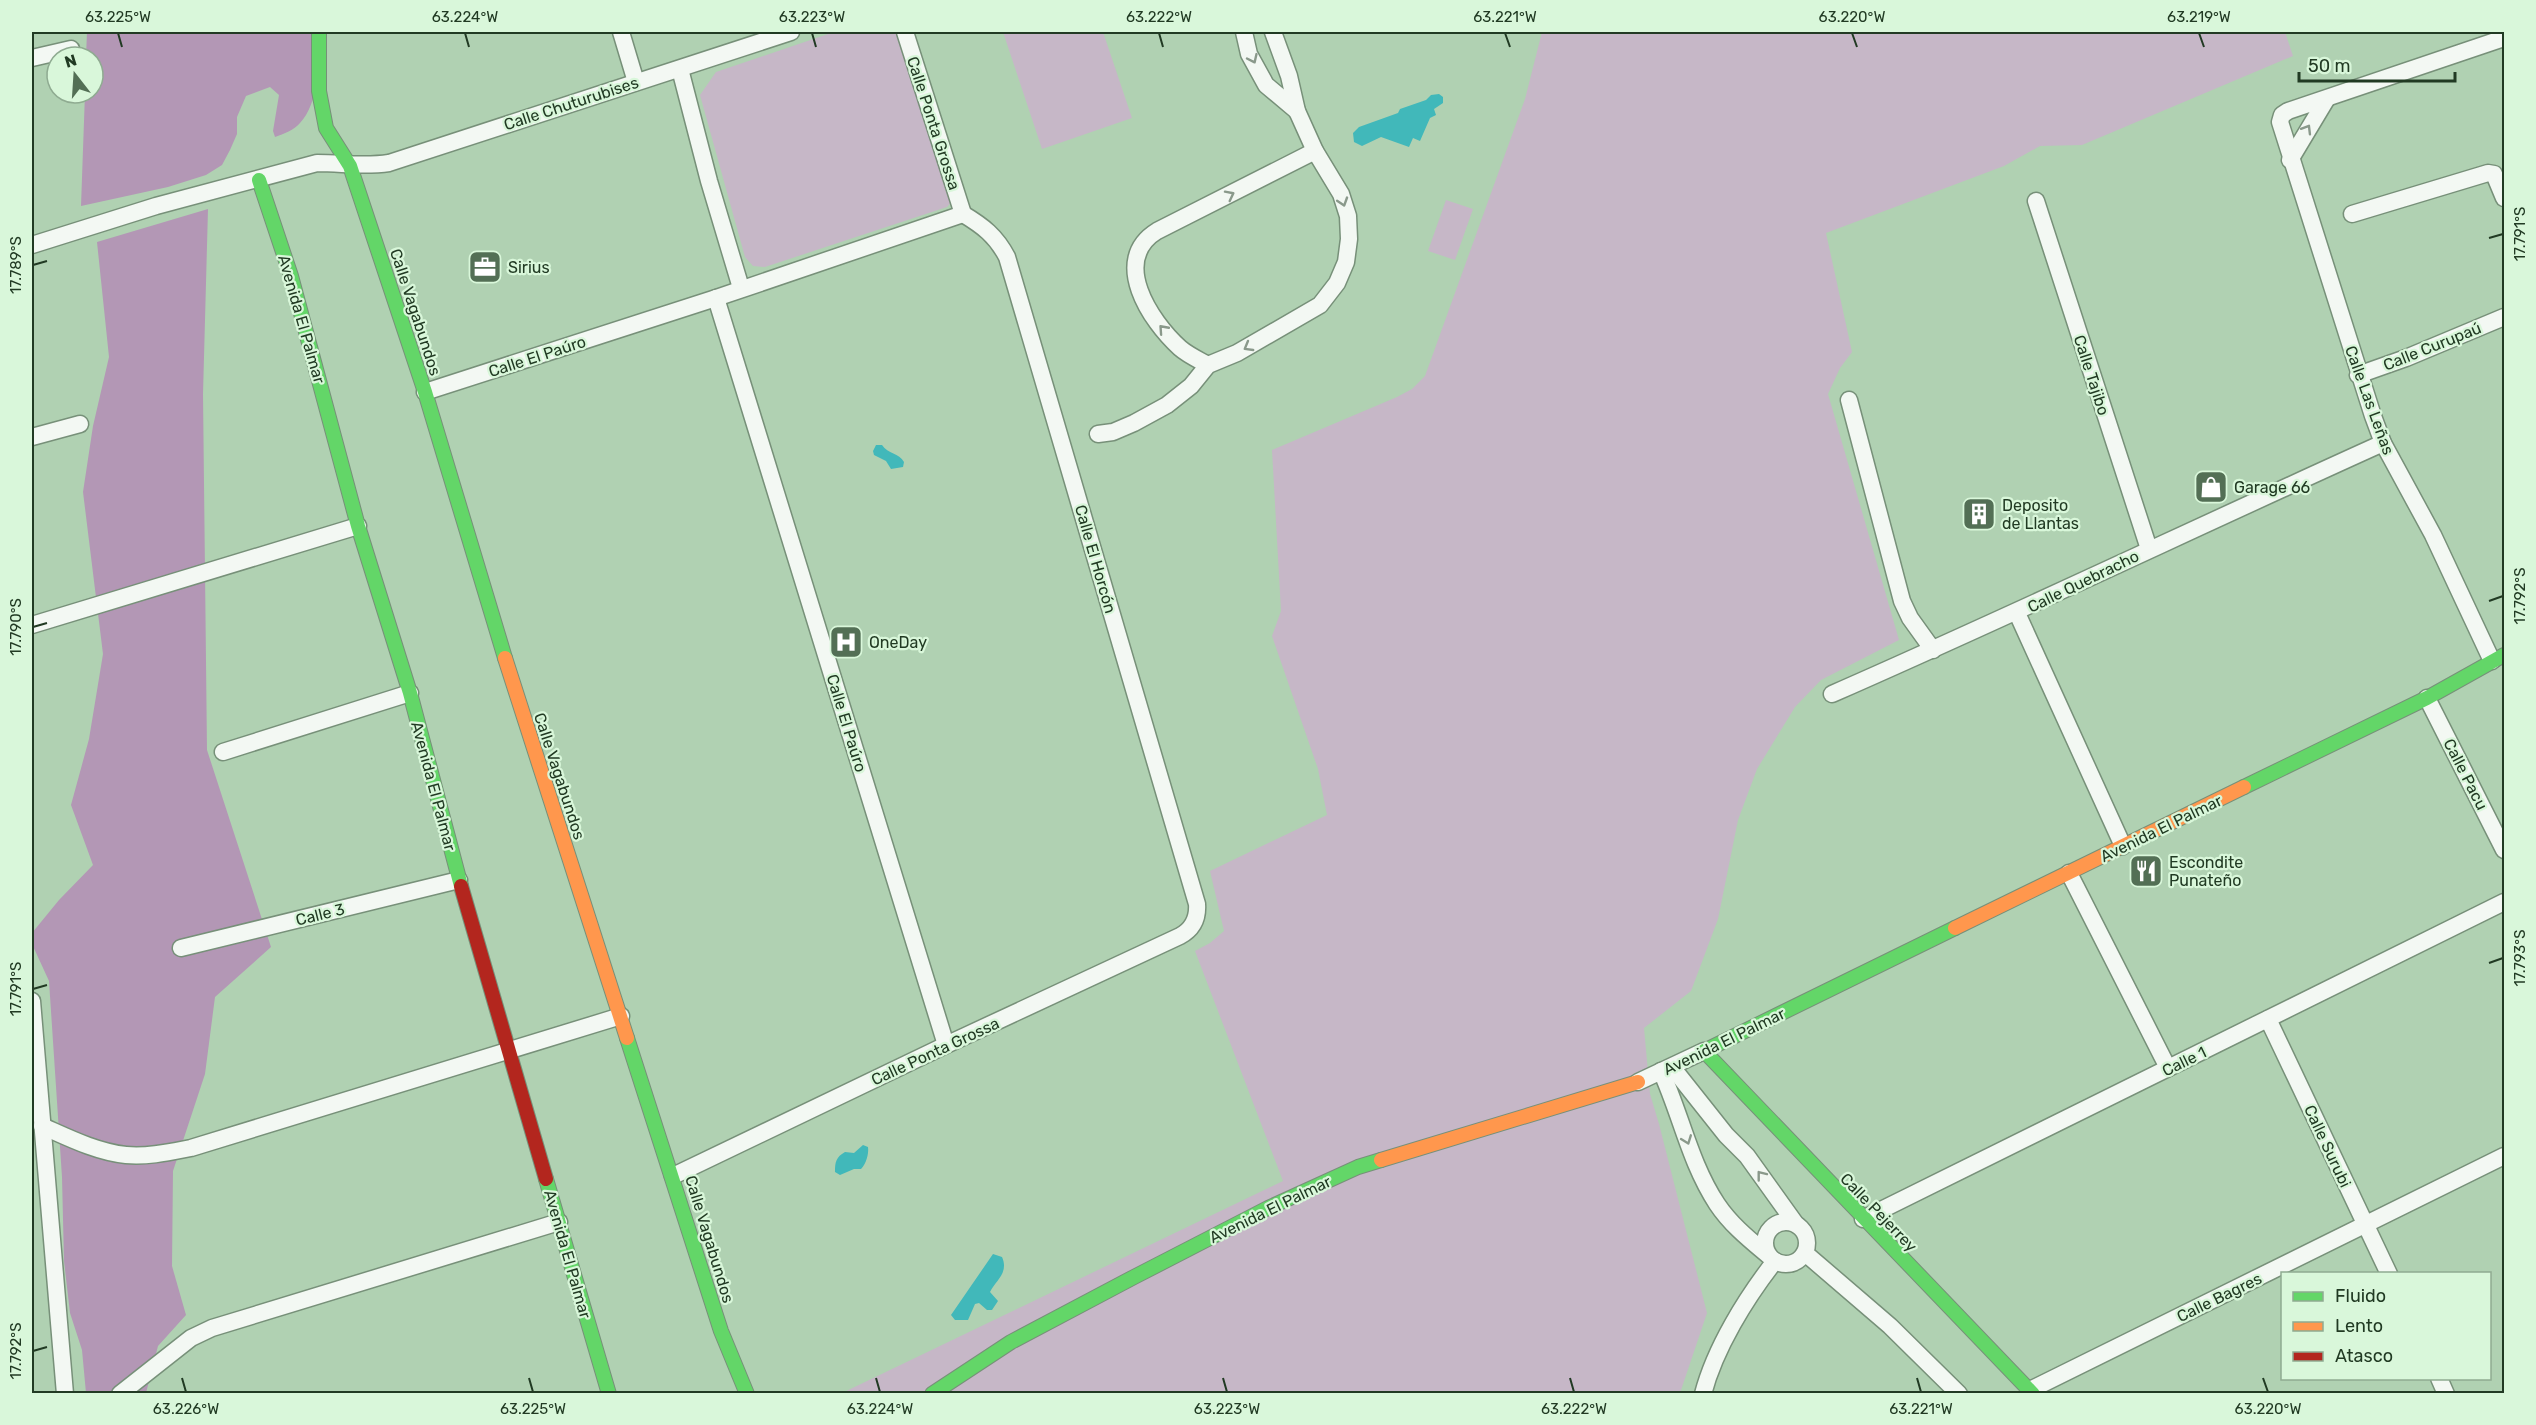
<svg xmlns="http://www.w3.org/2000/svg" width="2536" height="1425" font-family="Rubik,sans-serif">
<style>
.green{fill:#c6b7c7}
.forest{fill:#b397b5}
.water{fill:#41b8ba}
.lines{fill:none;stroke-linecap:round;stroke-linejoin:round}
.street-casing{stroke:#779079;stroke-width:19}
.fast-casing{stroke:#779079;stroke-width:16}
.slow-casing{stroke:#779079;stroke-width:16}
.jam-casing{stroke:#779079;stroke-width:16}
.street{stroke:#f3f8f3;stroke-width:16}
.fast{stroke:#63d668;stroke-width:14}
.slow{stroke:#ff974d;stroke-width:14}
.jam{stroke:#b3261e;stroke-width:14}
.oneway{stroke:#8a998b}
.ticks{fill:none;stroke:#213a23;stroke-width:2}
.labels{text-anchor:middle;stroke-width:4.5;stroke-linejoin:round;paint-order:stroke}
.street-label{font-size:16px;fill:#213a23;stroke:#d9f7da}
.poi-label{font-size:16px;fill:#213a23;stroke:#d9f7da;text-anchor:start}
.neatline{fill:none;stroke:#213a23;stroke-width:2}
.ticks-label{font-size:15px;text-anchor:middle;fill:#213a23}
</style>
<rect width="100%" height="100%" fill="#b0d1b2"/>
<g class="green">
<path d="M 834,32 L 907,32 L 953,200 L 947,207 L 765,267 L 753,266 L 745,257 L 700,95 L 716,72 Z"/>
<path d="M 1003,32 L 1103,32 L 1132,118 L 1042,149 Z"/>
<path d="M 1542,32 L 2285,32 L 2293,56 L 2082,145 L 2040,146 L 2004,166 L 1826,233 L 1852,352 L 1840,368 L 1828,394 L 1899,640 L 1821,680 L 1795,707 L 1757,769 L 1738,820 L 1718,919 L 1691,991 L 1644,1028 L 1650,1094 L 1659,1124 L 1707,1313 L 1680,1393 L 840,1394 L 1283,1181 L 1195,951 L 1210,943 L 1224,931 L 1210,871 L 1327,815 L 1318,769 L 1272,636 L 1281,611 L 1272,450 L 1397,397 L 1412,389 L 1425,376 L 1525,99 Z"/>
<path d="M 1446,200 L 1473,209 L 1455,260 L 1428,251 Z"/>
</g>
<g class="forest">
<path d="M 87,32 L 326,32 C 322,56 318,105 300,123 C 294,130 284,134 275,137 L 273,131 L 279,95 L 270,87 L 246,96 L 237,117 L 237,134 L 230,150 L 222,165 L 206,175 L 168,187 L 81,206 L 85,93 L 93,93 L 93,57 L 86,57 Z"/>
<path d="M 208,209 L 203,394 L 207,750 L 271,947 L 215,997 L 205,1074 L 173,1171 L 172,1266 L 186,1315 L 158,1346 L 146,1393 L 132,1392 L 132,1394 L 86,1393 L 82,1350 L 70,1313 L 64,1261 L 62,1177 L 49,981 L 32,944 L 32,933 L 59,900 L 93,865 L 71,805 L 89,739 L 103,654 L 83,492 L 93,426 L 109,357 L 97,242 Z"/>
</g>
<g class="water">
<path d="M 1439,94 L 1443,97 L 1443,103 L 1434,109 L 1436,115 L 1430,118 L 1420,141 L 1413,138 L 1409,147 L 1381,137 L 1362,146 L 1354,142 L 1353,133 L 1359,127 L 1398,113 L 1400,109 L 1426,100 L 1431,95 Z"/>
<path d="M 876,445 L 882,445 C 888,454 899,453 904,462 L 903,467 L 891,469 L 886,461 L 874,455 L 873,451 Z"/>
<path d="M 863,1145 L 868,1147 C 869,1154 866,1164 861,1169 L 854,1169 L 840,1175 L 835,1172 C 835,1162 836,1157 845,1152 L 854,1153 Z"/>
<path d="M 993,1254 L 1002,1257 C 1009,1273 996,1280 990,1292 L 998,1301 L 992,1310 L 987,1310 L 979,1303 L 975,1304 L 968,1320 L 955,1320 L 951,1315 Z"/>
</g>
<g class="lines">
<g class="street-casing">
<g id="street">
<path d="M 621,32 L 636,82"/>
<path d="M 905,32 L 963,214"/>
<path d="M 1244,32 L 1249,54 L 1266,85 L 1297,111"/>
<path d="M 32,58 L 71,49"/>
<path d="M 680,69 L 709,181 L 741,288"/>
<path d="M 2290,160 L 2326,100"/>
<path d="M 2036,201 L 2149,549"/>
<path d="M 2352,214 L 2488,173 L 2494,174 L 2504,198"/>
<path d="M 32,245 L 156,206 L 317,163 C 343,163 363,167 389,163 L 791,32"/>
<path d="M 716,298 L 946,1045"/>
<path d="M 1208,365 C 1199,360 1188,355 1180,348 C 1150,321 1110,260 1157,231 L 1315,151"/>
<path d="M 2358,375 L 2406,358 L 2504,317"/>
<path d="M 425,392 L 716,298 L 963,214"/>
<path d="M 1849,400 L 1902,601 L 1910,618 L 1933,650"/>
<path d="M 1098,434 L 1113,432 L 1134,423 L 1167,405 L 1191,386 L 1208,365 L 1237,353 L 1320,305 L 1337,283 L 1346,262 L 1349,239 L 1348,216 L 1341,194 L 1315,151 L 1297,111 L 1289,76 L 1273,32"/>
<path d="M 32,437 L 80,424"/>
<path d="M 2017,613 L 2123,846"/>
<path d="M 32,625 L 358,526"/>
<path d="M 2492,661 L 2433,535 L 2383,443 L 2373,416 L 2280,122 L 2282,115 L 2288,111 L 2504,38"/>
<path d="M 1832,694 C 2017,613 2199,526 2383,443"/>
<path d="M 2427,698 L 2504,850"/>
<path d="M 223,752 L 410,693"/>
<path d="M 2069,873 L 2168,1068"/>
<path d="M 181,948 L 459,880"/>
<path d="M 32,1001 L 65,1394"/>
<path d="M 2268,1019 L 2389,1274"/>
<path d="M 1672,1067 L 1726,1135 L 1747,1156 L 1795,1223"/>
<path d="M 1661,1071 C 1681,1115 1690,1163 1717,1204 C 1731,1225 1750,1240 1769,1256"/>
<path d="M 1638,1082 L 1704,1051"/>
<path d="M 42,1126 C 69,1138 97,1152 126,1155 C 148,1157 170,1152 191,1148 L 621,1016"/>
<path d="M 673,1176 L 946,1045 L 1180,936 C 1193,929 1198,918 1197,904 L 1007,257 C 996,236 983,226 963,214"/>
<path d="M 1863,1219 L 2504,902"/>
<circle cx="1786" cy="1243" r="21"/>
<path d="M 1805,1253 L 1890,1326 L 1959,1394"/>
<path d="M 2439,1378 L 2446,1394"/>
<path d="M 2030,1390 L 2504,1156"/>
<path d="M 120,1394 L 191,1338 L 212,1328 L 559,1222"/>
<path d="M 1703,1394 C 1715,1348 1746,1298 1775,1261"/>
</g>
</g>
<g class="fast-casing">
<g id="fast">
<path d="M 319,32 L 319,91 L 326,128 L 350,166 L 425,392 L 505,658"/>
<path d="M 259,180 L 291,276 L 358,526 L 410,693 L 461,886"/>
<path d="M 2244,787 L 2427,698 L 2504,655"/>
<path d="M 1955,928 L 1704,1051 L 2033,1394"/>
<path d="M 627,1038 L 721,1331 L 747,1394"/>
<path d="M 546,1179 L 609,1394"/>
<path d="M 932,1394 L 1011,1342 L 1134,1277 L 1268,1208 L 1358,1167 L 1381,1160"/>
</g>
</g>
<g class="slow-casing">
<g id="slow">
<path d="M 505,658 L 627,1038"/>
<path d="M 1955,928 L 2244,787"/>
<path d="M 1381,1160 L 1638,1082"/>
</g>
</g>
<g class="jam-casing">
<path id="jam" d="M 461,886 L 546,1179"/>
</g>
<use href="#street" class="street"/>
<use href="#fast" class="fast"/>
<use href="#slow" class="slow"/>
<use href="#jam" class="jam"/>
</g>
<defs><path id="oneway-chevron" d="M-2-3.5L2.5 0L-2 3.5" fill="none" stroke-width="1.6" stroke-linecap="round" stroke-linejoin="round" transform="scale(1.5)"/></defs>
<g class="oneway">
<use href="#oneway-chevron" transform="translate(1253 59) rotate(65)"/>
<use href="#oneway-chevron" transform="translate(2307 129) rotate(-59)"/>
<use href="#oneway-chevron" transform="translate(1230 195) rotate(-27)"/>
<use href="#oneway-chevron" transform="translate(1343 202) rotate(72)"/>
<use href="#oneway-chevron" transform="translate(1163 329) rotate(-132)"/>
<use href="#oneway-chevron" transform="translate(1248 347) rotate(150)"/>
<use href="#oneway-chevron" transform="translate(1687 1140) rotate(69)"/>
<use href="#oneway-chevron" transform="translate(1761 1175) rotate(-128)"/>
</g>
<path class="ticks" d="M 118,33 L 122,47M 465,33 L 469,47M 812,33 L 816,47M 1159,33 L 1163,47M 1505,33 L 1510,47M 1852,33 L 1857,47M 2199,33 L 2204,47M 2489,238 L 2503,234M 33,265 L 47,261M 2489,601 L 2503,596M 33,627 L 47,623M 2489,963 L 2503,958M 33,989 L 47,985M 33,1351 L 47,1347M 182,1378 L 186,1392M 529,1378 L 533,1392M 876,1378 L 880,1392M 1223,1378 L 1227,1392M 1570,1378 L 1574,1392M 1917,1378 L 1921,1392M 2263,1378 L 2268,1392"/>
<defs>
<g id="office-square" transform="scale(1.725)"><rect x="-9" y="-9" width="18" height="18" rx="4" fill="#536f55" stroke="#d9f7da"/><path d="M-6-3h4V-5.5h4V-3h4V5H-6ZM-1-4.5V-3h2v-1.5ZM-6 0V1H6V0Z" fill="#fff"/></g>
<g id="shop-square" transform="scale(1.725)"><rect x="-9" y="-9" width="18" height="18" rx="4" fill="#536f55" stroke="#d9f7da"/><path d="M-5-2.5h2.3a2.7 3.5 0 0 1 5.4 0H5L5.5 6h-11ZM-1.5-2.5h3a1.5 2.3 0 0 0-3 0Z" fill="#fff"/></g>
<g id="building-square" transform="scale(1.725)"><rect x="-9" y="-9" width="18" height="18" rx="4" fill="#536f55" stroke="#d9f7da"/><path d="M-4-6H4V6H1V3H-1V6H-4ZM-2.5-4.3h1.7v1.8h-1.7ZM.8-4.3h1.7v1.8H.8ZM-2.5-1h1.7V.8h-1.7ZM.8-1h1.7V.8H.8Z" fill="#fff"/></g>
<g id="hospital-square" transform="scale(1.725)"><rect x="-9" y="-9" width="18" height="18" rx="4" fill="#536f55" stroke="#d9f7da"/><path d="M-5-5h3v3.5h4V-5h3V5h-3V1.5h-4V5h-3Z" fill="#fff"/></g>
<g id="restaurant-square" transform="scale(1.725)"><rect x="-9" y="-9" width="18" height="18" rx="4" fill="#536f55" stroke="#d9f7da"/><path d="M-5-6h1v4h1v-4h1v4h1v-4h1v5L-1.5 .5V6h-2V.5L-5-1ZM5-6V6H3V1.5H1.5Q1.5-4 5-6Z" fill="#fff"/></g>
</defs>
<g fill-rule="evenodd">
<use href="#office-square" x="485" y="267"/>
<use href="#shop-square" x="2211" y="487"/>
<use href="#building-square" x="1979" y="514"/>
<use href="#hospital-square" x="846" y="642"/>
<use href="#restaurant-square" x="2146" y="871"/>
</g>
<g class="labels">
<g class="street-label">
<text transform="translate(571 103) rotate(-18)" y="6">Calle Chuturubises</text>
<text transform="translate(934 123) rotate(72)" y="6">Calle Ponta Grossa</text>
<text transform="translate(416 312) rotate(72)" y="6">Calle Vagabundos</text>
<text transform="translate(302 319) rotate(74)" y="6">Avenida El Palmar</text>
<text transform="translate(2432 346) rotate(-22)" y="6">Calle Curupaú</text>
<text transform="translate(537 356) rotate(-18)" y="6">Calle El Paúro</text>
<text transform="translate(2092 375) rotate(72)" y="6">Calle Tajibo</text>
<text transform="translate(2370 400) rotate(70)" y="6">Calle Las Leñas</text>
<text transform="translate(1096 559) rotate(74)" y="6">Calle El Horcón</text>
<text transform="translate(2083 581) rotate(-26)" y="6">Calle Quebracho</text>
<text transform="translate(847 723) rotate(73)" y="6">Calle El Paúro</text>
<text transform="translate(2466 774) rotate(63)" y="6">Calle Pacu</text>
<text transform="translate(560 776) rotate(72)" y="6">Calle Vagabundos</text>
<text transform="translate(434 786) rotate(75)" y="6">Avenida El Palmar</text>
<text transform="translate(2161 828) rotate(-26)" y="6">Avenida El Palmar</text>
<text transform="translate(320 914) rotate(-14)" y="6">Calle 3</text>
<text transform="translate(1724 1041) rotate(-26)" y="6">Avenida El Palmar</text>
<text transform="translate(935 1051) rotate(-25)" y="6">Calle Ponta Grossa</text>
<text transform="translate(2184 1061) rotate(-26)" y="6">Calle 1</text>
<text transform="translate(2328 1146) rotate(65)" y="6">Calle Surubi</text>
<text transform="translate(1270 1209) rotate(-26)" y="6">Avenida El Palmar</text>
<text transform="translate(1879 1212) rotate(46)" y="6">Calle Pejerrey</text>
<text transform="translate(710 1239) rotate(73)" y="6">Calle Vagabundos</text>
<text transform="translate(568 1254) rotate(74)" y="6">Avenida El Palmar</text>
<text transform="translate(2219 1297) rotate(-26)" y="6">Calle Bagres</text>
</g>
<g class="poi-label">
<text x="508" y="273">Sirius</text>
<text x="2234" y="493">Garage 66</text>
<text x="2002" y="511">Deposito<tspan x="2002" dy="18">de Llantas</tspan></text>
<text x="869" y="648">OneDay</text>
<text x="2169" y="868">Escondite<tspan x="2169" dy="18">Punateño</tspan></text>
</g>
</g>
<rect width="2536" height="1425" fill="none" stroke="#d9f7da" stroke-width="66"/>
<rect x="2281" y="1272" width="210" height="108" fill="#d9f7da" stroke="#8fab91" stroke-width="1.5"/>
<rect x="2293" y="1292" width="30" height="9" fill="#63d668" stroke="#8fab91" stroke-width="1.5"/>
<text x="2335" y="1302" font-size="18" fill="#213a23">Fluido</text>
<rect x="2293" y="1322" width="30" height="9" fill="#ff974d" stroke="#8fab91" stroke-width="1.5"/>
<text x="2335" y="1332" font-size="18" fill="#213a23">Lento</text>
<rect x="2293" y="1352" width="30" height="9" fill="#b3261e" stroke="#8fab91" stroke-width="1.5"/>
<text x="2335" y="1362" font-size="18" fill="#213a23">Atasco</text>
<g transform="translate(75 75) rotate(343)"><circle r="28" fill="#d9f7da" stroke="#8fab91" stroke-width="1.5"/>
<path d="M0-4.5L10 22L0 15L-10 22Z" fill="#536f55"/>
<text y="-9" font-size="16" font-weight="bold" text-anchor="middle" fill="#213a23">N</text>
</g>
<path d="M2299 72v9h156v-9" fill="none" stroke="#213a23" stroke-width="3"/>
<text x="2308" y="72" font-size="18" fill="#213a23" stroke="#d9f7da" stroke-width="4.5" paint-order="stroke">50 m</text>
<rect x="33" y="33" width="2470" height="1359" class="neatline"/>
<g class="ticks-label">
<text x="118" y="22">63.225°W</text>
<text x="465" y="22">63.224°W</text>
<text x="812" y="22">63.223°W</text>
<text x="1159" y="22">63.222°W</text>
<text x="1505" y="22">63.221°W</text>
<text x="1852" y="22">63.220°W</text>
<text x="2199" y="22">63.219°W</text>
<text transform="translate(2520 234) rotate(-90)" y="5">17.791°S</text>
<text transform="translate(16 265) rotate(-90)" y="5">17.789°S</text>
<text transform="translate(2520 596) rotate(-90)" y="5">17.792°S</text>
<text transform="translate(16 627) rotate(-90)" y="5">17.790°S</text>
<text transform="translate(2520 958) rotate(-90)" y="5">17.793°S</text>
<text transform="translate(16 989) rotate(-90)" y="5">17.791°S</text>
<text transform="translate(16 1351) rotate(-90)" y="5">17.792°S</text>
<text x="186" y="1414">63.226°W</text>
<text x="533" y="1414">63.225°W</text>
<text x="880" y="1414">63.224°W</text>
<text x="1227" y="1414">63.223°W</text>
<text x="1574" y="1414">63.222°W</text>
<text x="1921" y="1414">63.221°W</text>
<text x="2268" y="1414">63.220°W</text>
</g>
</svg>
